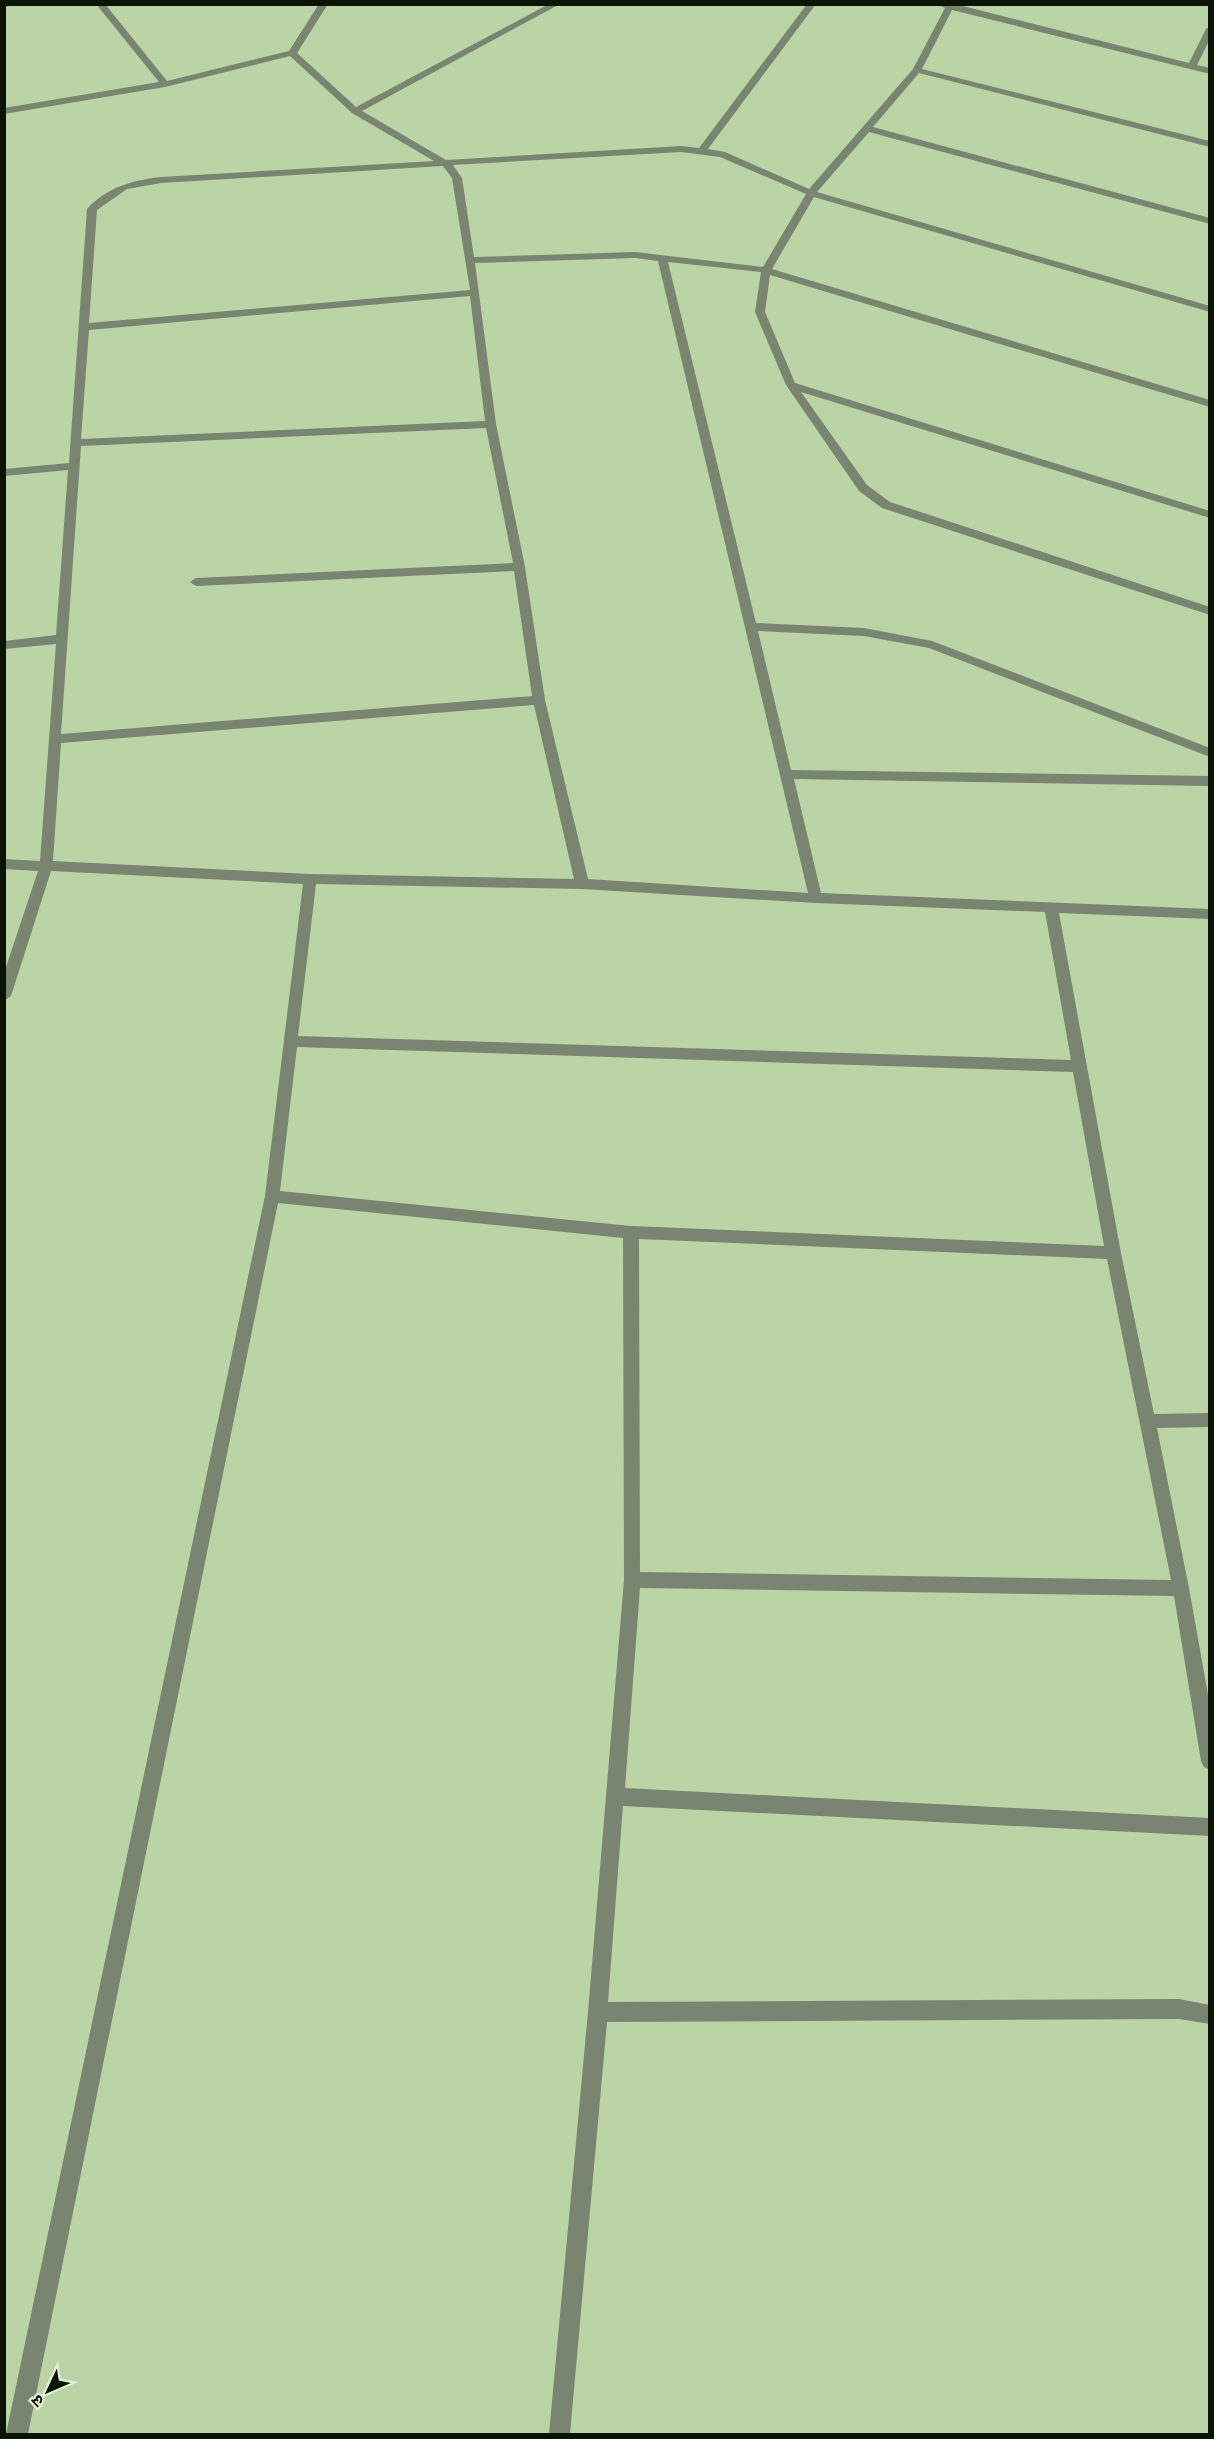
<svg xmlns="http://www.w3.org/2000/svg" width="1214" height="2439" font-family="Cabin,'Noto Sans Devanagari',sans-serif">
<style>
.lines{fill:none;stroke-linecap:round;stroke-linejoin:round}
.minor{fill:#7a8571;fill-rule:evenodd}
</style>
<rect width="100%" height="100%" fill="#bbd4a5"/>
<g class="lines">
<g class="minor">
<path d="M 4,4 L 13,4 L 4,8 Z"/>
<path d="M 96,4 L 105,4 L 167,81 L 289,51 L 319,4 L 328,4 L 297,53 L 356,107 L 549,4 L 560,4 L 362,111 L 446,160 L 681,146 L 699,148 L 807,4 L 816,4 L 708,149 L 725,152 L 809,189 L 913,69 L 945,8 L 936,4 L 955,4 L 1189,63 L 1206,29 L 1210,26 L 1210,39 L 1197,65 L 1210,68 L 1210,74 L 952,10 L 922,69 L 1210,141 L 1210,147 L 919,73 L 873,127 L 1210,218 L 1210,224 L 869,132 L 817,192 L 1210,306 L 1210,312 L 814,197 L 772,269 L 1210,400 L 1210,407 L 770,275 L 765,312 L 795,383 L 1210,511 L 1210,518 L 801,392 L 867,485 L 890,502 L 1210,607 L 1210,615 L 882,508 L 859,491 L 786,385 L 755,312 L 761,272 L 668,262 L 756,623 L 864,628 L 932,641 L 1210,748 L 1210,757 L 929,648 L 864,636 L 758,631 L 791,770 L 1210,776 L 1210,786 L 794,779 L 821,893 L 1210,909 L 1210,919 L 1059,913 L 1121,1253 L 1154,1414 L 1210,1413 L 1210,1427 L 1157,1428 L 1189,1588 L 1210,1706 L 1210,1770 L 1204,1767 L 1201,1761 L 1174,1596 L 640,1588 L 625,1788 L 1210,1818 L 1210,1836 L 623,1806 L 608,2002 L 1179,1999 L 1210,2005 L 1210,2024 L 1179,2019 L 607,2022 L 570,2434 L 549,2434 L 588,2012 L 624,1580 L 623,1238 L 278,1203 L 28,2434 L 6,2434 L 265,1196 L 303,884 L 51,871 L 11,996 L 4,1001 L 4,973 L 38,871 L 4,869 L 4,859 L 40,861 L 56,644 L 4,649 L 4,641 L 56,635 L 68,470 L 4,476 L 4,469 L 69,463 L 87,209 C 107,187 133,180 161,177 L 434,161 L 352,113 L 290,56 L 165,87 L 4,114 L 4,108 L 159,82 ZM 681,152 L 720,157 L 806,194 L 763,267 L 635,252 L 474,257 L 462,178 L 453,165 ZM 443,166 L 452,178 L 470,290 L 89,323 L 97,210 L 127,189 L 161,183 ZM 635,258 L 658,261 L 808,893 L 588,879 L 545,700 L 525,567 L 496,424 L 475,263 ZM 470,296 L 485,421 L 81,439 L 89,330 ZM 486,428 L 513,563 L 196,578 L 190,582 L 196,586 L 514,571 L 532,696 L 61,734 L 81,446 ZM 534,705 L 574,879 L 310,874 L 53,861 L 61,743 ZM 316,884 L 582,889 L 816,903 L 1045,912 L 1071,1060 L 298,1036 ZM 297,1047 L 1073,1072 L 1104,1246 L 631,1226 L 280,1191 ZM 639,1239 L 1107,1259 L 1171,1580 L 640,1572 Z"/>
</g>
</g>
<rect width="1214" height="2439" fill="none" stroke="#0b1304" stroke-width="12"/>
<g transform="translate(48 2391) rotate(226)" stroke="#e3f0d8" stroke-width="4.5" paint-order="stroke">
<path d="M0-4.5L10 22L0 15L-10 22Z" fill="#0b1304"/>
<text y="-9" font-size="16" font-weight="bold" text-anchor="middle" fill="#0b1304">उ</text>
</g>
</svg>
